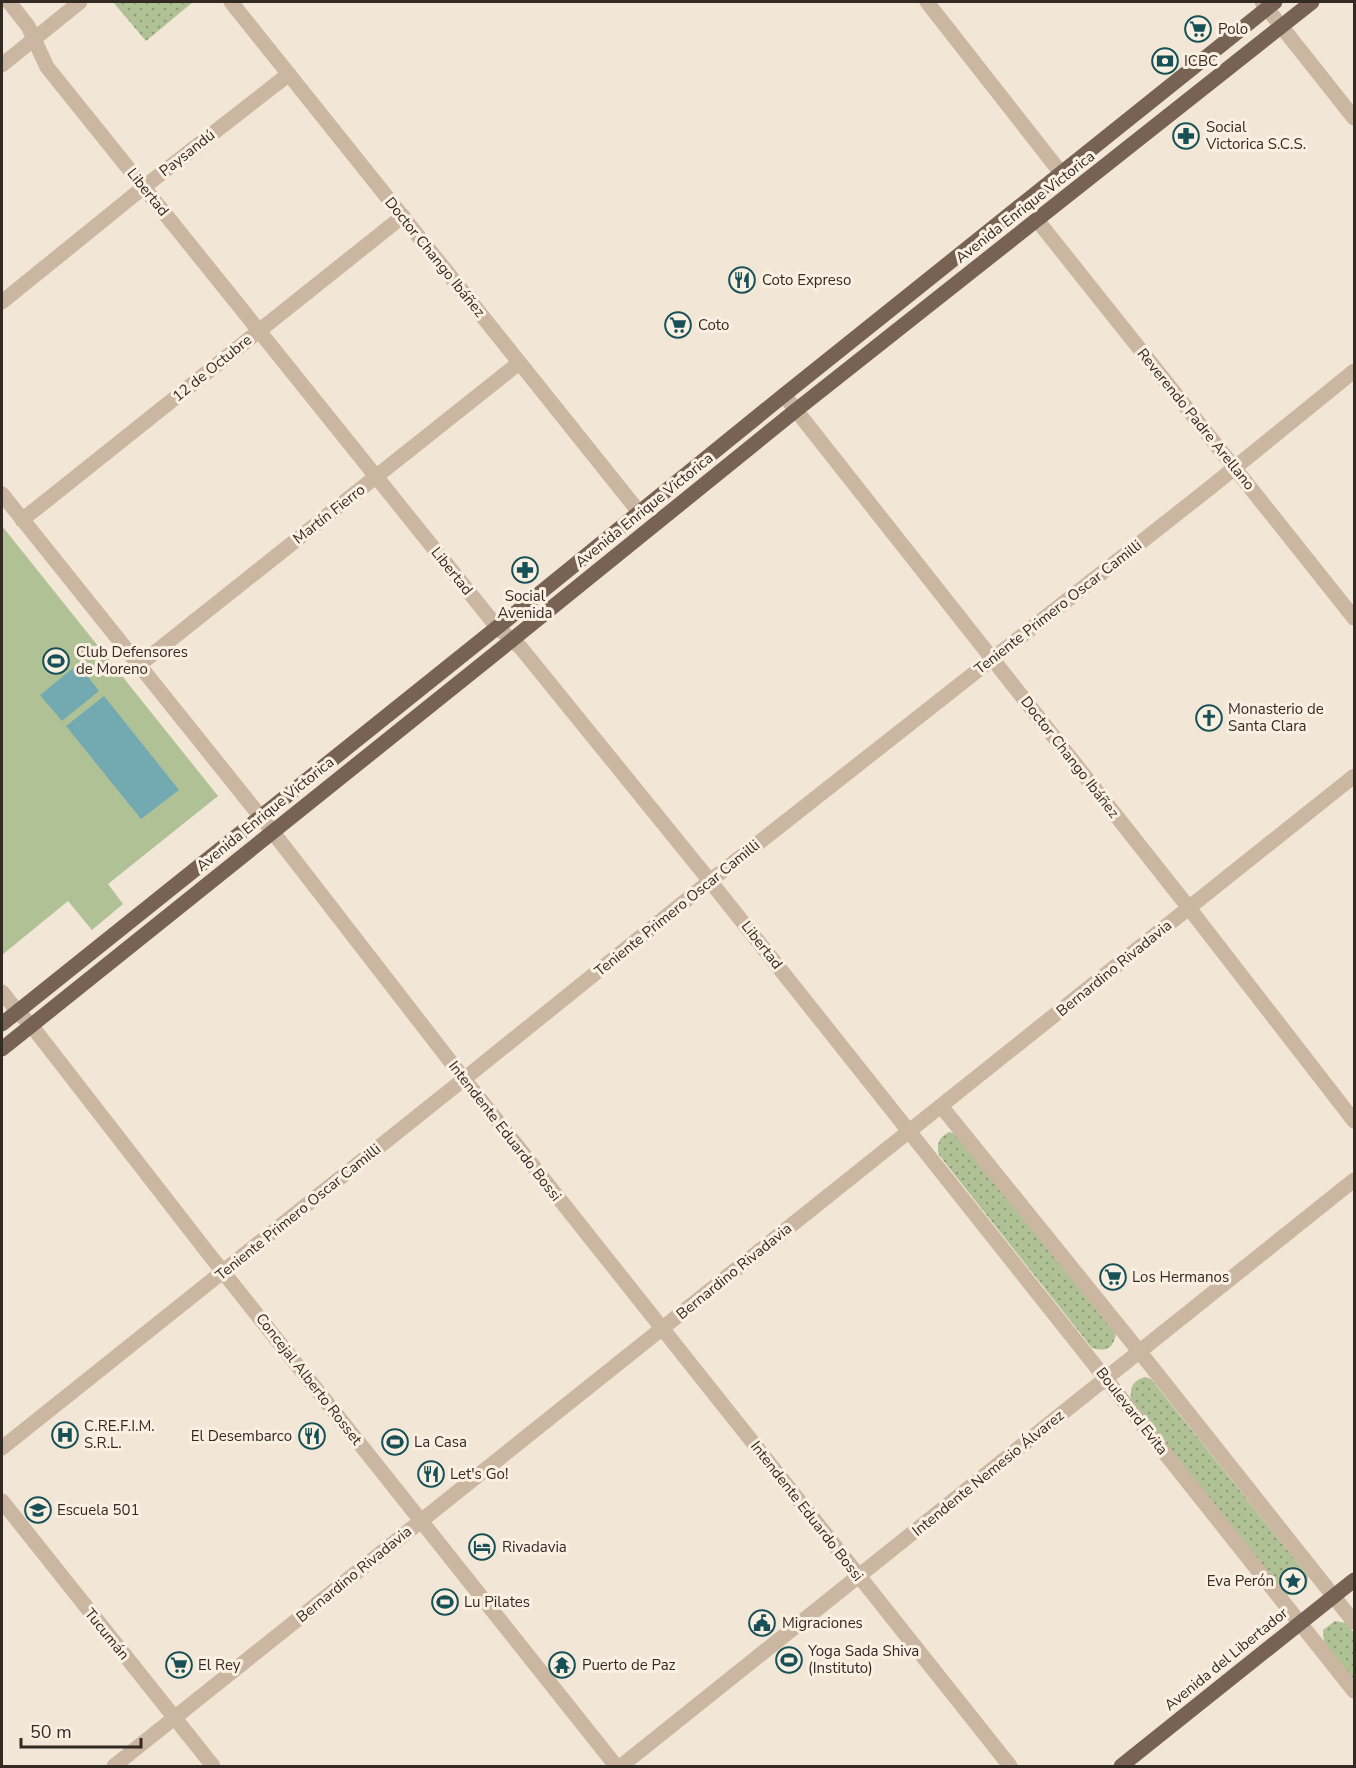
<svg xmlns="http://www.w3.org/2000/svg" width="1356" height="1768" font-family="'Nunito Sans',sans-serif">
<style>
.grass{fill:url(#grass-dots)}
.garden{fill:#b0c195}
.water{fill:#73aab1}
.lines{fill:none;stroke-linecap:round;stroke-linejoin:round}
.minor{stroke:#cab6a1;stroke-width:15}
.tertiary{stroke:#cab6a1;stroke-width:15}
.primary{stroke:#776254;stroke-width:15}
.labels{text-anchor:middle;stroke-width:6;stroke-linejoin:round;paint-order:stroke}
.poi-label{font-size:15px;fill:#342a24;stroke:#faf0e2;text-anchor:start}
.street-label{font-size:15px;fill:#342a24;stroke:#faf0e2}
</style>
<defs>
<pattern id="grass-dots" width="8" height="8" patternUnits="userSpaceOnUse" patternTransform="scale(1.5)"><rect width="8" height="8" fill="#b0c195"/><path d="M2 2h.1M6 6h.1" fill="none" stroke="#909d79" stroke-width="1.8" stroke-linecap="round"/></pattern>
</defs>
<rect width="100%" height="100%" fill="#f2e6d6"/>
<g class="grass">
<path d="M 113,2 L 193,2 L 146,41 Z"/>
<path d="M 949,1132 L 956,1134 L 1116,1334 C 1113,1349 1106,1352 1092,1348 L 939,1155 C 936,1143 939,1138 949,1132 Z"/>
<path d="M 1145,1377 L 1151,1379 L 1308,1576 L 1307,1587 L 1297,1595 L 1286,1595 L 1131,1400 C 1130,1387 1132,1381 1145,1377 Z"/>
<path d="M 1335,1621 L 1346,1623 L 1354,1633 L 1354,1680 L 1324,1642 L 1323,1630 Z"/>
</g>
<path class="garden" d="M 2,526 L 218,796 L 108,884 L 123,904 L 92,930 L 68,901 L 2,955 Z"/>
<g class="water">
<path d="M 78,664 L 99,691 L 62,721 L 40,695 Z"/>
<path d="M 104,696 L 179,790 L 141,819 L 66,726 Z"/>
</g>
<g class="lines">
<g class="minor">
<path d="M 9,2 L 28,26 L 47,67 L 497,627 L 521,648 L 710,881 L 1354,1691"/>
<path d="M 231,2 L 639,512"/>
<path d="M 927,2 L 1061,173"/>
<path d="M 2,65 L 80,2"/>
<path d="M 1037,220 L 1354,618"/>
<path d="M 2,302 L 144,187 L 289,74"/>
<path d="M 784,395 L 1189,908 L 1354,1121"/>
<path d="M 2,494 L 272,831 L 464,1079 L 1010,1766"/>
<path d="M 22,520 L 403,216"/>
<path d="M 139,665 L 519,363"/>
<path d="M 2,992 L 17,1011 L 31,1025 L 208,1253 L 616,1766"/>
<path d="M 941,1106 L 1139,1351 L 1354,1622"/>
<path d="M 2,1448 L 464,1079 L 710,881 L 1211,487 L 1354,371"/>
<path d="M 2,1501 L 213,1766"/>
<path d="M 114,1766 L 1354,776"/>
<path d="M 621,1766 L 1354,1180"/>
</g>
<path class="tertiary" d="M 1262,2 L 1354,118"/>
<g class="primary">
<path d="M 2,1024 L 519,610 L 784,395 L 1275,2"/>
<path d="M 2,1049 L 512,640 L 795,411 L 1312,2"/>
<path d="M 1121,1766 L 1354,1580"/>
</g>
</g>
<defs>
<g id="supermarket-ring" transform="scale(1.35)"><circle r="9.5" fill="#faf0e2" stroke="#185058" stroke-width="1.5"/><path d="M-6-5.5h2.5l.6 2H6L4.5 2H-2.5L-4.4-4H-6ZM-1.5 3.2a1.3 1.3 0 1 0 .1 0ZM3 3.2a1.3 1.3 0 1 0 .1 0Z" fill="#185058"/></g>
<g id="bank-ring" transform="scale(1.35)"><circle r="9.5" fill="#faf0e2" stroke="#185058" stroke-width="1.5"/><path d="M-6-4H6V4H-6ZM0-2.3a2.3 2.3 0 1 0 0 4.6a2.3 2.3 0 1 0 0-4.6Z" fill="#185058"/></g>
<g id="pharmacy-ring" transform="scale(1.35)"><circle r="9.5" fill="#faf0e2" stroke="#185058" stroke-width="1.5"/><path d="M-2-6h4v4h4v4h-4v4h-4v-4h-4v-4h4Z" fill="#185058"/></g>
<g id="restaurant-ring" transform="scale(1.35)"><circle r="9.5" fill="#faf0e2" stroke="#185058" stroke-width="1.5"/><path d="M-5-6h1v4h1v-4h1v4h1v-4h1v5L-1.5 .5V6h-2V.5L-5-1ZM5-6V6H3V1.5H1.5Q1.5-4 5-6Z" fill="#185058"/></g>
<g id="stadium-ring" transform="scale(1.35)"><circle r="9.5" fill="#faf0e2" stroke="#185058" stroke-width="1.5"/><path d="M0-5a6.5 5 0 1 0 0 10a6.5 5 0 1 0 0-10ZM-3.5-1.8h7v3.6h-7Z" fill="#185058"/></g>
<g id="church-ring" transform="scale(1.35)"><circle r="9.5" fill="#faf0e2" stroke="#185058" stroke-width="1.5"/><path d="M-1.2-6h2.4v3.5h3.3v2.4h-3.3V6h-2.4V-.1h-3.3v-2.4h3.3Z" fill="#185058"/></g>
<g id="hospital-ring" transform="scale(1.35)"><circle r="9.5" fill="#faf0e2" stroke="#185058" stroke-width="1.5"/><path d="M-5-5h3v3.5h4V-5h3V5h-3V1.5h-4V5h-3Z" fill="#185058"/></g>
<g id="school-ring" transform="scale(1.35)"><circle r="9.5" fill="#faf0e2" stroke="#185058" stroke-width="1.5"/><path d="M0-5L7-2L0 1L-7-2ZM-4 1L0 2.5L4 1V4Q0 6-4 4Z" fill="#185058"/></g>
<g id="hotel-ring" transform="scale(1.35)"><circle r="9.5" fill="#faf0e2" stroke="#185058" stroke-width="1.5"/><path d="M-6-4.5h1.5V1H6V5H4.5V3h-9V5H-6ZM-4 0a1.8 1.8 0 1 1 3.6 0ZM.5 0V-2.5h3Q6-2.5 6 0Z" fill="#185058"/></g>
<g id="sight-ring" transform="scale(1.35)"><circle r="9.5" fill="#faf0e2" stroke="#185058" stroke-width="1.5"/><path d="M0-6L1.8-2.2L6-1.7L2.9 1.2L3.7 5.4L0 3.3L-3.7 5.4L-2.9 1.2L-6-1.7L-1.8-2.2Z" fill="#185058"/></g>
<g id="civic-ring" transform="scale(1.35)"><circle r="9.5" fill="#faf0e2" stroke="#185058" stroke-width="1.5"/><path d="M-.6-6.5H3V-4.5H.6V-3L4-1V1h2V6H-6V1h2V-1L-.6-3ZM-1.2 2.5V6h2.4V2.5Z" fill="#185058"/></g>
<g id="temple-ring" transform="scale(1.35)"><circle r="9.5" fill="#faf0e2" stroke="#185058" stroke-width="1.5"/><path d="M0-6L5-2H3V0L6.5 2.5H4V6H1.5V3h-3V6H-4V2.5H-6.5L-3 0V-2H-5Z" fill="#185058"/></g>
</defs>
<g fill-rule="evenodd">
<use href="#supermarket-ring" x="1198" y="29"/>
<use href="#bank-ring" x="1165" y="61"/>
<use href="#pharmacy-ring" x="1186" y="136"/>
<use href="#restaurant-ring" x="742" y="280"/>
<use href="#supermarket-ring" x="678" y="325"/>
<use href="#pharmacy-ring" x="525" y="570"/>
<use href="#stadium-ring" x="56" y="661"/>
<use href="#church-ring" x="1209" y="718"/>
<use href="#supermarket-ring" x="1113" y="1277"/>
<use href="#hospital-ring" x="65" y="1435"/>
<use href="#restaurant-ring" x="312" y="1436"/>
<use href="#stadium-ring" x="395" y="1442"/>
<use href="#restaurant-ring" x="431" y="1474"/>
<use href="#school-ring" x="38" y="1510"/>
<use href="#hotel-ring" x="482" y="1547"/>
<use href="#sight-ring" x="1293" y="1581"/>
<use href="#stadium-ring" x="445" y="1602"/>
<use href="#civic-ring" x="762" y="1623"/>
<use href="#stadium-ring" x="789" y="1660"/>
<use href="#supermarket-ring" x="179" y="1665"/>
<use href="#temple-ring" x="562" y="1665"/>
</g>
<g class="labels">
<g class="poi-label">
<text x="1218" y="34">Polo</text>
<text x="1184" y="66">ICBC</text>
<text x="1206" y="132">Social<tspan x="1206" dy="17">Victorica S.C.S.</tspan></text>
<text x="762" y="285">Coto Expreso</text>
<text x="698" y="330">Coto</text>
<text x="525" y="601" text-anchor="middle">Social<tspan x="525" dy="17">Avenida</tspan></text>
<text x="76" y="657">Club Defensores<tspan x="76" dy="17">de Moreno</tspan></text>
<text x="1228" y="714">Monasterio de<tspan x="1228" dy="17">Santa Clara</tspan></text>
<text x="1132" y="1282">Los Hermanos</text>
<text x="84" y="1431">C.RE.F.I.M.<tspan x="84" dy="17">S.R.L.</tspan></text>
<text x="292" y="1441" text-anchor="end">El Desembarco</text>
<text x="414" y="1447">La Casa</text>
<text x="450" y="1479">Let's Go!</text>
<text x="57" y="1515">Escuela 501</text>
<text x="502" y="1552">Rivadavia</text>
<text x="1274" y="1586" text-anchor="end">Eva Perón</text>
<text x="464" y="1607">Lu Pilates</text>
<text x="782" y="1628">Migraciones</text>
<text x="808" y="1656">Yoga Sada Shiva<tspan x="808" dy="17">(Instituto)</tspan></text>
<text x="198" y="1670">El Rey</text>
<text x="582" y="1670">Puerto de Paz</text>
</g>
<g class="street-label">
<text transform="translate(187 153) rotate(-38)" y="5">Paysandú</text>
<text transform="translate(148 192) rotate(51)" y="5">Libertad</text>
<text transform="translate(1025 207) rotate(-38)" y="5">Avenida Enrique Victorica</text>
<text transform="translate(435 257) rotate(51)" y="5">Doctor Chango Ibáñez</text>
<text transform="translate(212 368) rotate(-39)" y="5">12 de Octubre</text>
<text transform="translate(1196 419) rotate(51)" y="5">Reverendo Padre Arellano</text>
<text transform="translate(644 510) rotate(-39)" y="5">Avenida Enrique Victorica</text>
<text transform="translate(329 514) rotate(-38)" y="5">Martín Fierro</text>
<text transform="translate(452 571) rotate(51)" y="5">Libertad</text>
<text transform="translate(1058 607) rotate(-38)" y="5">Teniente Primero Oscar Camilli</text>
<text transform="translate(1070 757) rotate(52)" y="5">Doctor Chango Ibáñez</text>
<text transform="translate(265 814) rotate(-39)" y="5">Avenida Enrique Victorica</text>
<text transform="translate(677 908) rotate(-39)" y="5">Teniente Primero Oscar Camilli</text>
<text transform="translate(762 945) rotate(52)" y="5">Libertad</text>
<text transform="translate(1114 968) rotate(-39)" y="5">Bernardino Rivadavia</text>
<text transform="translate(505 1131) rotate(52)" y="5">Intendente Eduardo Bossi</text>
<text transform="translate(298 1212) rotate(-39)" y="5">Teniente Primero Oscar Camilli</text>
<text transform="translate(734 1271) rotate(-39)" y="5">Bernardino Rivadavia</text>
<text transform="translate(309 1379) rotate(52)" y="5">Concejal Alberto Rosset</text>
<text transform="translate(1132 1411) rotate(52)" y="5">Boulevard Evita</text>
<text transform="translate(988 1473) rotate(-39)" y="5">Intendente Nemesio Álvarez</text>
<text transform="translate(807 1511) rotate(52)" y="5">Intendente Eduardo Bossi</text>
<text transform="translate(354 1574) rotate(-39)" y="5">Bernardino Rivadavia</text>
<text transform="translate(107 1634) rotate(51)" y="5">Tucumán</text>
<text transform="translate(1226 1659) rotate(-39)" y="5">Avenida del Libertador</text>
</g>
</g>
<rect width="1356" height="1768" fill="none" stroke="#342a24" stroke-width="6"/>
<path d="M21 1738v9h120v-9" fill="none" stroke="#342a24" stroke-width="3"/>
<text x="30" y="1738" font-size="18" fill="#342a24" stroke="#faf0e2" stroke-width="4.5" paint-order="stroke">50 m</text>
</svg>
